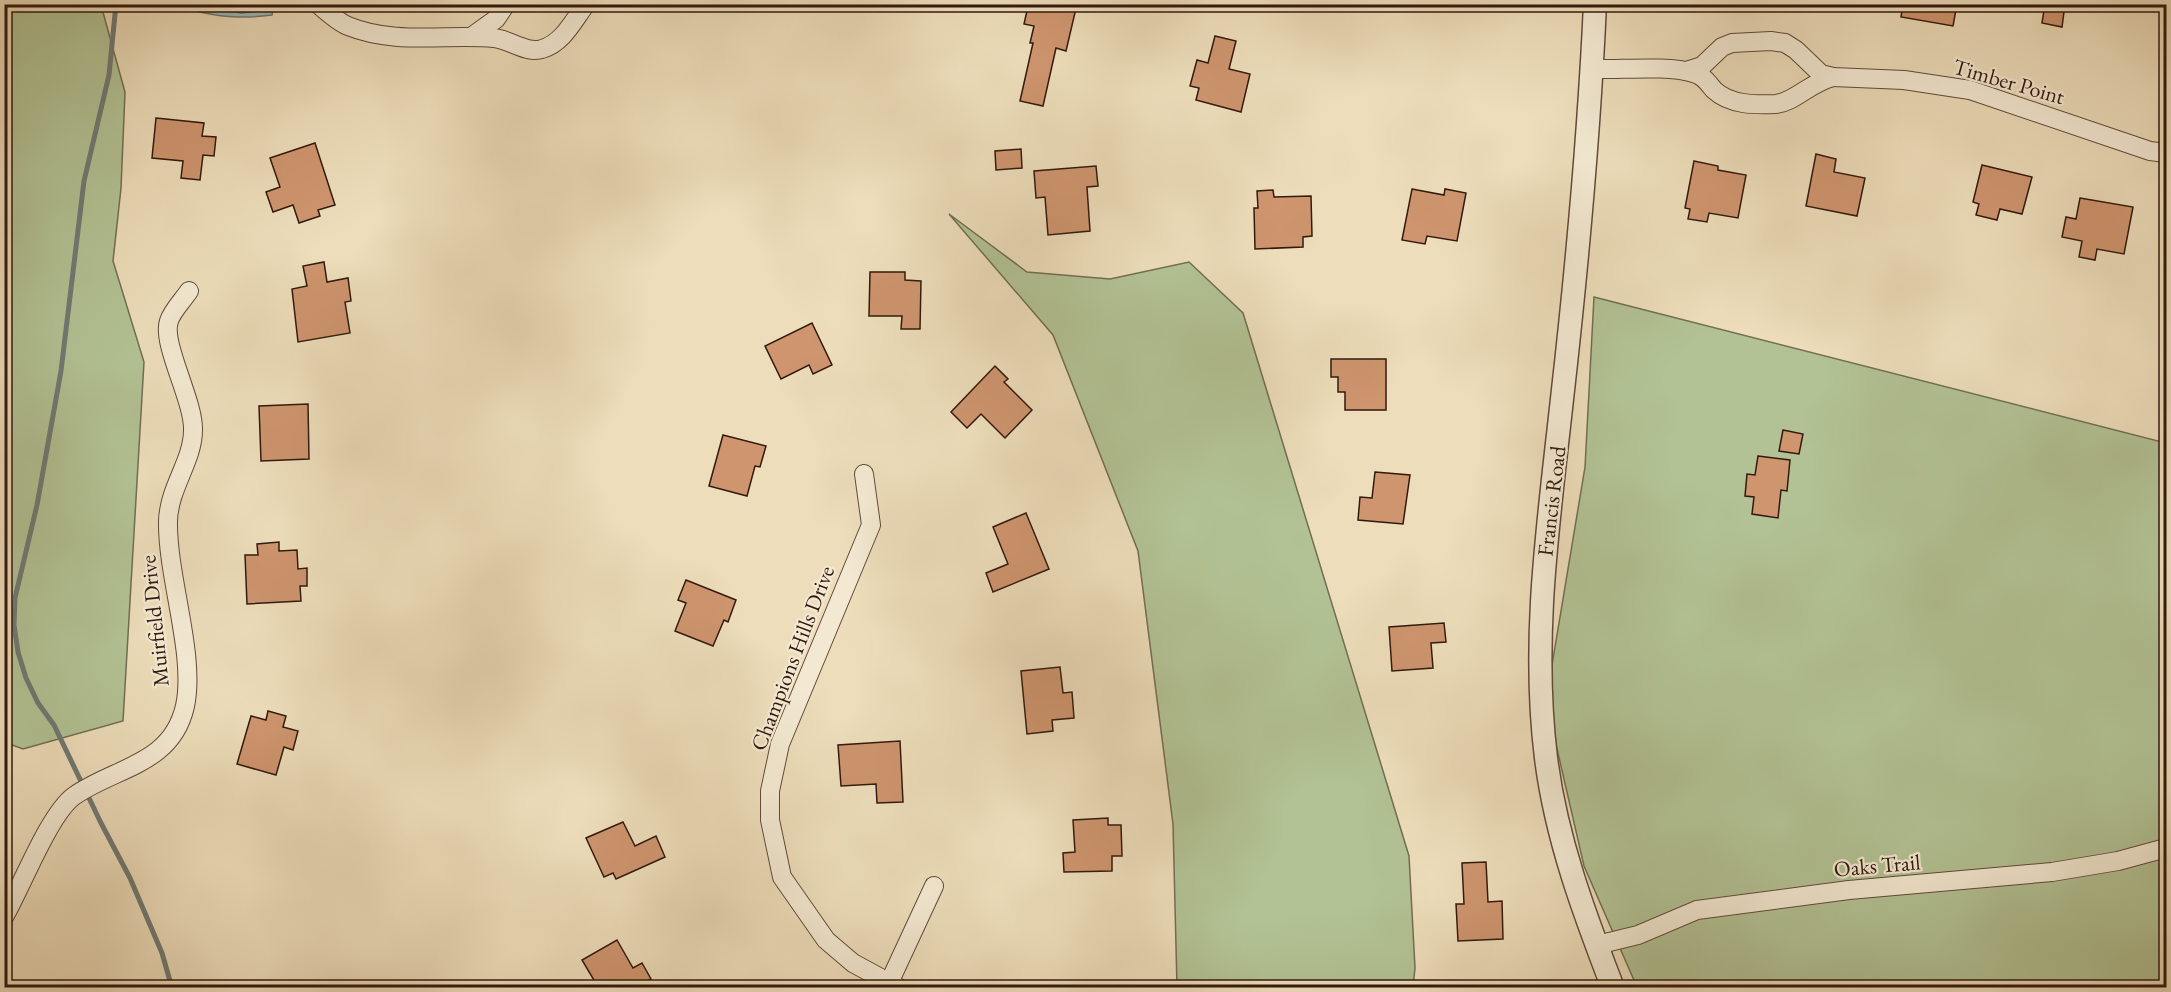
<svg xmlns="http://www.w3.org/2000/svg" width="2171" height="992" font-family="'EB Garamond',serif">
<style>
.green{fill:#b2c294;stroke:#726e52;stroke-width:1.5}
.water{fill:#9bbab8;stroke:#717a74;stroke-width:1.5}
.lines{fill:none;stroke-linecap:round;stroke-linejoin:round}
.shore{stroke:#666a64;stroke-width:1.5}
.stream{stroke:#717a74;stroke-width:5}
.building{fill:#ce956e;stroke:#32190f;stroke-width:1.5}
.minor-casing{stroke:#614a3a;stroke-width:20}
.tertiary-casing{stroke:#614a3a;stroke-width:25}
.minor{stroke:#f3e9d2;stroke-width:18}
.tertiary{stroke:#f3e9d2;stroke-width:22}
.labels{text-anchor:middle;stroke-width:4.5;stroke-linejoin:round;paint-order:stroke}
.street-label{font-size:22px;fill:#32190f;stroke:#f3e9d2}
</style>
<rect width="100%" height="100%" fill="#edddba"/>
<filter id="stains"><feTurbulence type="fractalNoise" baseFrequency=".00333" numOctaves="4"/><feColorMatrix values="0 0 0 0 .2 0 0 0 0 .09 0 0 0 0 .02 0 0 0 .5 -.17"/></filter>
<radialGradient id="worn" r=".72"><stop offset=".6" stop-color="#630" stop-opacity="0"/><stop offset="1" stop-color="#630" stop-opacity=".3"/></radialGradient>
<g class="green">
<path d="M 7,4 L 101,5 L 125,92 L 121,188 L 113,261 L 144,362 L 123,721 L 23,749 L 4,742 L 4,8 Z"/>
<path d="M 949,214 L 1027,272 L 1110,279 L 1189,262 L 1243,313 L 1409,856 L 1415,968 L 1413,987 L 1177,987 L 1173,824 L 1138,551 L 1053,335 Z"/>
<path d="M 1594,297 L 2166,443 L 2166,987 L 1637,987 L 1584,866 L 1546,701 L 1585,467 Z"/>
</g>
<path class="water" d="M 175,5 L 274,5 L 272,15 C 235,20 209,16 175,5 Z"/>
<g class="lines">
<path class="shore" d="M 193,4 L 241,13 L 265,10 L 267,4"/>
<path class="stream" d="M 116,4 L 109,75 L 84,181 L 61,371 L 37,505 L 15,598 L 14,625 L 18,652 L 26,678 L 38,703 L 54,725 L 101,823 L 130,878 L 162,953 L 172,988"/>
</g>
<g class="building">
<path d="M 1035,4 L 1077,4 L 1066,51 L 1056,48 L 1043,106 L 1020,101 L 1033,43 L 1030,43 L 1034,26 L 1024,24 L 1028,6 L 1034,7 Z"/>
<path d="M 1903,4 L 1957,4 L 1953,26 L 1901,17 Z"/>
<path d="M 2045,4 L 2065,4 L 2062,27 L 2042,23 Z"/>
<path d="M 1215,36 L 1236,41 L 1229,69 L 1250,74 L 1241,112 L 1196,100 L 1199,88 L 1190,86 L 1197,60 L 1208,63 Z"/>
<path d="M 156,118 L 204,123 L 202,136 L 216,137 L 214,156 L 203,155 L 200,180 L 181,178 L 183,161 L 152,158 Z"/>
<path d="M 315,143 L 335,205 L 318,210 L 320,216 L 299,223 L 293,205 L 273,212 L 266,192 L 280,187 L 270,158 Z"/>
<path d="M 1021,149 L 1022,168 L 996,170 L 995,151 Z"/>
<path d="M 1816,154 L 1836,159 L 1834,172 L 1865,178 L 1857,216 L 1806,206 Z"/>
<path d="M 1694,161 L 1718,166 L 1718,170 L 1746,175 L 1738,218 L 1709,213 L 1707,222 L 1688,219 L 1690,209 L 1685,208 Z"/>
<path d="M 1982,165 L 2032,177 L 2022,214 L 2000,209 L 1997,220 L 1976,215 L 1979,204 L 1973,202 Z"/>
<path d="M 1096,166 L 1098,186 L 1087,187 L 1090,231 L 1048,235 L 1045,197 L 1036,198 L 1034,171 Z"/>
<path d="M 1412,189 L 1444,195 L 1445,189 L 1466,193 L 1457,241 L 1427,236 L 1425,244 L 1402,240 Z"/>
<path d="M 1273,190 L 1274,197 L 1311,196 L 1312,236 L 1303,237 L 1303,247 L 1255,249 L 1254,208 L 1258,208 L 1257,191 Z"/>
<path d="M 2080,198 L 2133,207 L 2124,254 L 2097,249 L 2095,260 L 2079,257 L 2082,241 L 2062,237 L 2066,217 L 2076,219 Z"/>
<path d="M 324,262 L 327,282 L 348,278 L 351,301 L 345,302 L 350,333 L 298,342 L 292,289 L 307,286 L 303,266 Z"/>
<path d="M 870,272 L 905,272 L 905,280 L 921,281 L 920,329 L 901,329 L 902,316 L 869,316 Z"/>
<path d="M 812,323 L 832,365 L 813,374 L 809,365 L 781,379 L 765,346 Z"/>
<path d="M 1331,359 L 1386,359 L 1386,410 L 1345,410 L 1345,392 L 1338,392 L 1338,377 L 1331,377 Z"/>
<path d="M 995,366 L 1008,379 L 1004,382 L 1032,410 L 1005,438 L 981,414 L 967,428 L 951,412 Z"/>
<path d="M 308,404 L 309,459 L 261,461 L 259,406 Z"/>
<path d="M 1783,430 L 1803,434 L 1799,454 L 1779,451 Z"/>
<path d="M 723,435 L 766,446 L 760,467 L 755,466 L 747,496 L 709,486 Z"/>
<path d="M 1758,456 L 1790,460 L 1787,491 L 1781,490 L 1778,518 L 1752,514 L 1754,497 L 1745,496 L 1747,474 L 1755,475 Z"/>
<path d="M 1375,472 L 1410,475 L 1403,524 L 1358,520 L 1360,497 L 1372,498 Z"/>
<path d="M 1026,513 L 1049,569 L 993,592 L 986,573 L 1008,564 L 993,527 Z"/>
<path d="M 279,542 L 279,551 L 297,550 L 298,569 L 307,568 L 307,586 L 300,586 L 301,601 L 247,604 L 245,555 L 258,555 L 257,544 Z"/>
<path d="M 686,580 L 736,600 L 728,622 L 724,620 L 713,646 L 675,631 L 686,603 L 678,600 Z"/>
<path d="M 1444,623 L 1446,642 L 1431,643 L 1433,668 L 1392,671 L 1389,627 Z"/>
<path d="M 1060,667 L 1063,693 L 1072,692 L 1074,718 L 1052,720 L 1053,731 L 1027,734 L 1021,671 Z"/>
<path d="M 268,711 L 286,716 L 283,727 L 298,731 L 293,750 L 284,747 L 276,775 L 237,764 L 251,716 L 266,720 Z"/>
<path d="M 900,741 L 903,802 L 877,803 L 876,784 L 841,786 L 838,745 Z"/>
<path d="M 1108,818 L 1108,825 L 1121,825 L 1122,856 L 1112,856 L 1112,871 L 1064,872 L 1063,853 L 1075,852 L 1073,820 Z"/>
<path d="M 623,822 L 635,846 L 656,836 L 665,857 L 616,879 L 613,873 L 604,877 L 586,838 Z"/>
<path d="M 1486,862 L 1488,902 L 1502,901 L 1503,939 L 1458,941 L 1456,904 L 1464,904 L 1462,863 Z"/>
<path d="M 617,940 L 633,968 L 642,963 L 651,979 L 636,987 L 598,987 L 582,960 Z"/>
</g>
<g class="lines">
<g class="minor-casing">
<g id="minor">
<path d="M 318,4 C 327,12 338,22 348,26 C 394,45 446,34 494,38 C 509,39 526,54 542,49 C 563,43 573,21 586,4"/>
<path d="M 471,37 L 496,19 L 506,4"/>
<path d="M 1592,69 C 1620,70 1668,65 1693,73 C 1703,75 1708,83 1714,90 C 1730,105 1755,105 1776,104 C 1795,102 1809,83 1833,77"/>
<path d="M 1686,71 L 1702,66 L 1722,47 L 1732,43 L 1771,41 L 1785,43 L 1796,50 L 1821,74 L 1833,77 L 1904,80 L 1970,90 L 2150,151 L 2166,153"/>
<path d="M 864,474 L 871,525 L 780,744 L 770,791 L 770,820 L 782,877 L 826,940 L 853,963 L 899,988"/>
<path d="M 4,917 C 21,888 49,814 74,796 C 115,767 172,765 185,706 C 196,655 167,577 168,521 C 169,487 193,461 193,430 C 194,401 161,343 169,321 C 172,311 183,300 189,291"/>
<path d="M 1597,945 L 1638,935 L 1697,910 L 1849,890 L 2052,872 L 2118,861 L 2166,848"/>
<path d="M 889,983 L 934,886"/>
</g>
</g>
<g class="tertiary-casing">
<path id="tertiary" d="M 1595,4 C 1589,136 1577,267 1562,399 C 1549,519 1531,637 1546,758 C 1556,838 1584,913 1613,988"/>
</g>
<use href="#minor" class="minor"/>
<use href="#tertiary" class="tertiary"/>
</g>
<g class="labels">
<g class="street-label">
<text transform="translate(2009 81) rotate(16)" y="8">Timber Point</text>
<text transform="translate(1551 501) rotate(-83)" y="8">Francis Road</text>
<text transform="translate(154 621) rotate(-96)" y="8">Muirfield Drive</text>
<text transform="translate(792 658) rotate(-69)" y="8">Champions Hills Drive</text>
<text transform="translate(1877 865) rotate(-5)" y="8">Oaks Trail</text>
</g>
</g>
<rect width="2171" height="992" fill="none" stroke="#edddba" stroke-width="24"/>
<rect x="6" y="6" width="2159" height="980" fill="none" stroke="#32190f" stroke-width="3"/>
<rect x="12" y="12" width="2147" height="968" fill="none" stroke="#32190f" stroke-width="1.5"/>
<rect width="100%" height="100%" filter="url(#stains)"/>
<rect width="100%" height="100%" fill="url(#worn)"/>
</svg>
